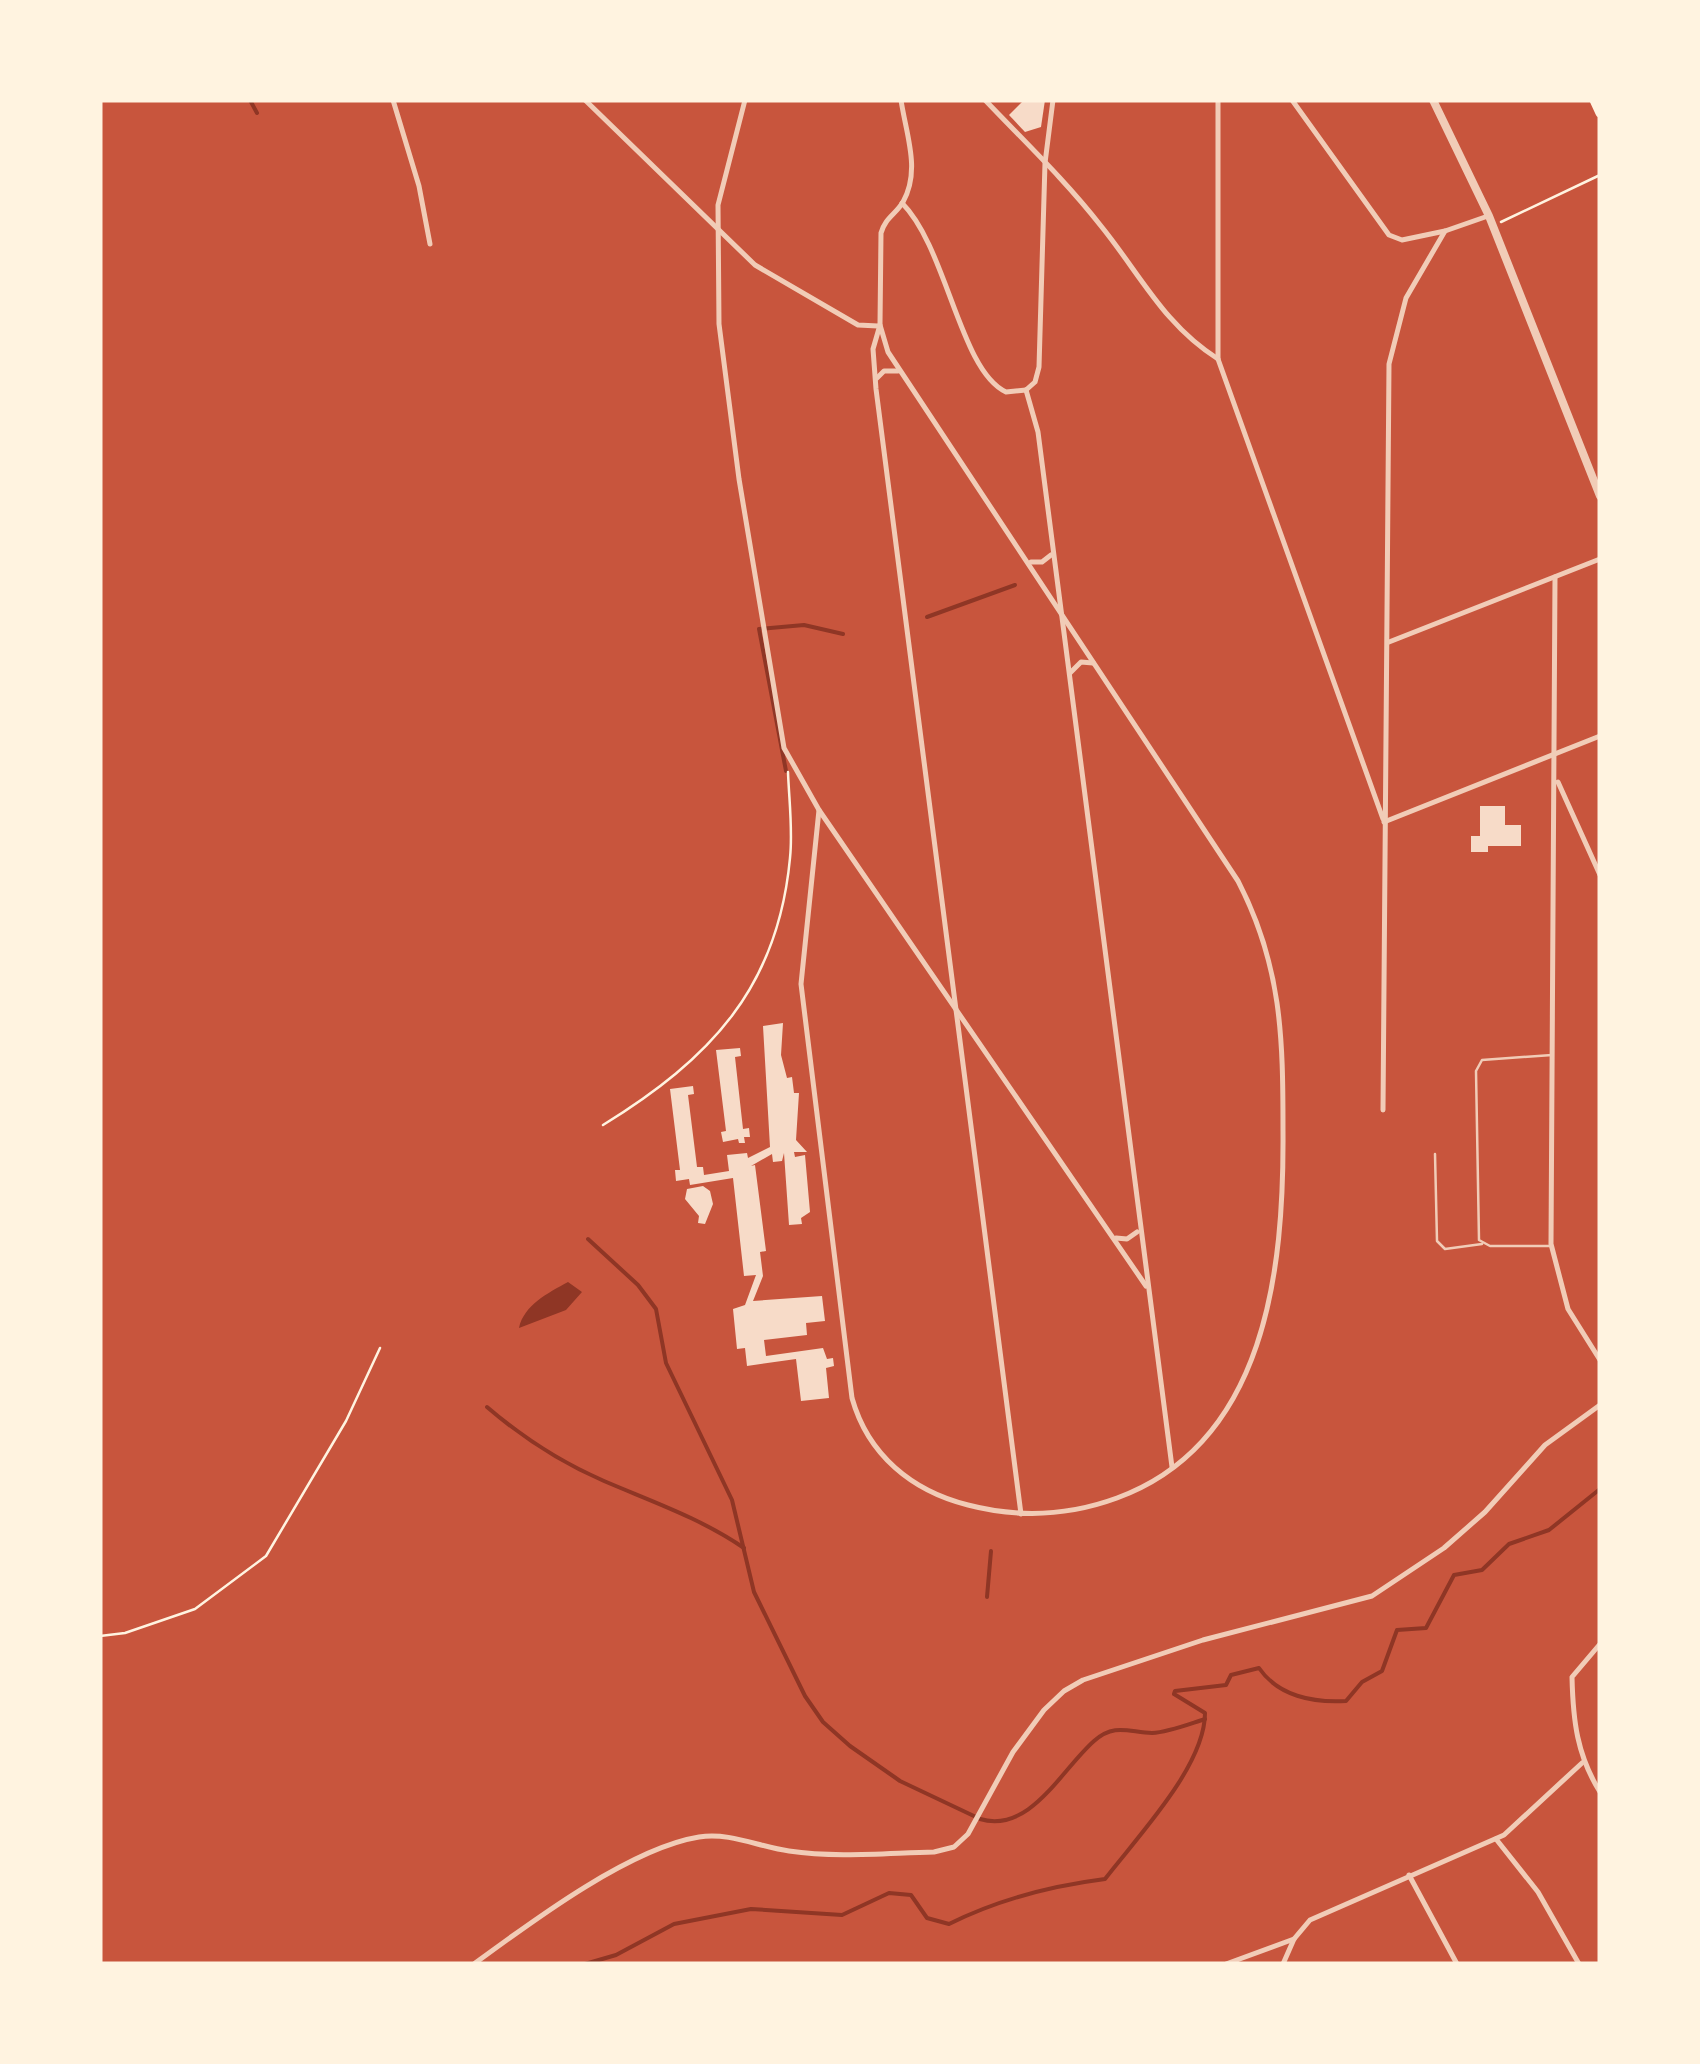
<svg xmlns="http://www.w3.org/2000/svg" width="1700" height="2064" font-family="'Source Sans 3',sans-serif">
<style>
.water{fill:#8f3625}
.lines{fill:none;stroke-linecap:round;stroke-linejoin:round}
.stream{stroke:#8f3625;stroke-width:4}
.building{fill:#f7dbc8}
.path{stroke:#fff3e0;stroke-width:2.5}
.service{stroke:#f1ccb7;stroke-width:2.5}
.minor{stroke:#f1ccb7;stroke-width:5}
.tertiary{stroke:#f1ccb7;stroke-width:8}
.primary{stroke:#fff3e0;stroke-width:9}
</style>
<rect width="100%" height="100%" fill="#c8553d"/>
<path class="water" d="M 568,1282 L 582,1292 L 566,1310 L 519,1328 C 524,1305 548,1293 568,1282 Z"/>
<g class="lines">
<g class="stream">
<path d="M 250,100 L 257,113"/>
<path d="M 927,617 L 1015,585"/>
<path d="M 786,771 L 759,629 L 804,625 L 843,634"/>
<path d="M 588,1239 L 638,1285 L 656,1309 L 666,1363 L 732,1500 L 754,1592 L 805,1696 L 823,1722 L 850,1746 L 900,1781 L 976,1817"/>
<path d="M 487,1407 C 522,1437 562,1463 604,1481 C 653,1502 700,1518 744,1548"/>
<path d="M 987,1597 L 991,1551"/>
<path d="M 980,1819 C 1030,1834 1061,1770 1094,1741 C 1115,1722 1131,1733 1152,1733 C 1169,1732 1189,1724 1205,1719"/>
<path d="M 585,1964 L 616,1955 L 674,1924 L 751,1909 L 842,1915 L 889,1893 L 911,1895 L 927,1918 L 949,1924 C 999,1899 1050,1886 1105,1879 C 1138,1836 1205,1766 1205,1713 L 1174,1694 L 1175,1691 L 1226,1685 L 1231,1675 L 1259,1668 C 1278,1696 1313,1703 1346,1701 L 1362,1682 L 1382,1671 L 1397,1630 L 1426,1628 L 1454,1575 L 1482,1570 L 1509,1544 L 1549,1530 L 1600,1489"/>
</g>
</g>
<g class="building">
<path d="M 1024,100 L 1045,100 L 1041,127 L 1025,132 L 1009,115 Z"/>
<path d="M 1480,806 L 1505,806 L 1505,825 L 1521,825 L 1521,846 L 1488,846 L 1488,852 L 1471,852 L 1471,836 L 1480,836 Z"/>
<path d="M 783,1023 L 781,1055 L 787,1078 L 792,1077 L 794,1093 L 799,1093 L 796,1140 L 807,1152 L 794,1152 L 795,1157 L 805,1155 L 810,1212 L 801,1218 L 802,1224 L 789,1225 L 784,1153 L 782,1161 L 773,1162 L 772,1154 L 751,1166 L 755,1165 L 766,1251 L 760,1252 L 763,1276 L 753,1301 L 822,1296 L 825,1321 L 806,1323 L 807,1335 L 764,1340 L 766,1356 L 823,1348 L 827,1359 L 833,1358 L 834,1366 L 826,1368 L 829,1398 L 801,1401 L 796,1359 L 747,1366 L 745,1348 L 737,1349 L 733,1309 L 745,1305 L 756,1275 L 744,1276 L 733,1178 L 690,1185 L 689,1179 L 676,1181 L 675,1170 L 680,1170 L 670,1089 L 693,1086 L 694,1094 L 688,1095 L 697,1167 L 703,1167 L 704,1175 L 729,1171 L 727,1155 L 747,1153 L 748,1158 L 770,1147 L 763,1026 Z"/>
<path d="M 740,1048 L 741,1056 L 735,1057 L 743,1129 L 749,1128 L 750,1137 L 744,1137 L 745,1143 L 739,1143 L 738,1139 L 723,1142 L 721,1132 L 726,1131 L 716,1050 Z"/>
<path d="M 703,1186 L 710,1191 L 713,1204 L 705,1224 L 698,1223 L 699,1216 L 685,1199 L 687,1189 Z"/>
</g>
<g class="lines">
<g class="path">
<path d="M 1501,222 L 1600,175"/>
<path d="M 603,1125 C 710,1059 778,988 790,858 C 793,830 789,800 788,772"/>
<path d="M 100,1636 L 125,1633 L 195,1609 L 266,1556 L 346,1421 L 380,1348"/>
</g>
<g class="service">
<path d="M 1435,1154 L 1437,1241 L 1445,1249 L 1482,1244"/>
<path d="M 1550,1246 L 1490,1246 L 1479,1240 L 1476,1071 L 1482,1060 L 1552,1055"/>
</g>
<g class="minor">
<path d="M 393,100 L 419,186 L 430,244"/>
<path d="M 585,100 L 755,265 L 858,325 L 878,326"/>
<path d="M 745,100 L 718,205 L 719,324 L 739,479 L 784,748 L 819,810 L 1146,1286"/>
<path d="M 901,100 C 906,134 921,170 903,202 C 896,214 885,218 881,233 L 880,325 L 873,349 L 876,389 L 1021,1514"/>
<path d="M 985,100 C 1024,141 1066,181 1101,226 C 1140,274 1164,325 1218,359"/>
<path d="M 1218,100 L 1218,359 L 1383,819"/>
<path d="M 1292,100 L 1389,235 L 1402,240 L 1445,231"/>
<path d="M 902,203 C 947,248 960,371 1006,392 L 1026,390"/>
<path d="M 877,378 L 884,371 L 898,371"/>
<path d="M 1026,390 L 1038,432 L 1172,1467"/>
<path d="M 1026,390 L 1035,382 L 1039,367 L 1045,163 L 1053,100"/>
<path d="M 1031,562 L 1042,562 L 1051,555"/>
<path d="M 1555,577 L 1551,1244 L 1568,1309 L 1600,1360"/>
<path d="M 1389,642 L 1600,559"/>
<path d="M 1070,673 L 1081,662 L 1093,663"/>
<path d="M 1558,782 L 1600,875"/>
<path d="M 819,810 L 801,984 L 852,1398 C 868,1455 912,1491 968,1505 C 1018,1518 1068,1516 1117,1498 C 1267,1443 1284,1268 1283,1131 C 1283,1038 1282,966 1238,881 L 888,352 L 880,325"/>
<path d="M 1384,822 L 1600,736"/>
<path d="M 1383,1110 L 1389,364 L 1406,298 L 1445,231 L 1488,216"/>
<path d="M 1116,1238 L 1127,1239 L 1137,1232"/>
<path d="M 1600,1644 L 1572,1677 C 1573,1721 1577,1755 1600,1792"/>
<path d="M 1496,1839 L 1538,1892 L 1579,1964"/>
<path d="M 1409,1875 L 1457,1964"/>
<path d="M 474,1964 C 531,1922 630,1848 699,1837 C 730,1832 759,1847 789,1851 C 836,1858 887,1853 934,1852 L 954,1847 L 968,1834 L 1013,1752 L 1044,1710 L 1064,1691 L 1083,1680 L 1203,1640 L 1372,1596 L 1444,1548 L 1485,1512 L 1545,1445 L 1600,1405"/>
<path d="M 1226,1964 L 1294,1939"/>
<path d="M 1283,1964 L 1294,1939 L 1310,1920 L 1504,1835 L 1582,1763"/>
</g>
<path class="tertiary" d="M 1433,100 L 1489,216 L 1600,496"/>
<path class="primary" d="M 1594,100 L 1600,113"/>
</g>
<rect width="1700" height="2064" fill="none" stroke="#fff3e0" stroke-width="205"/>
</svg>
